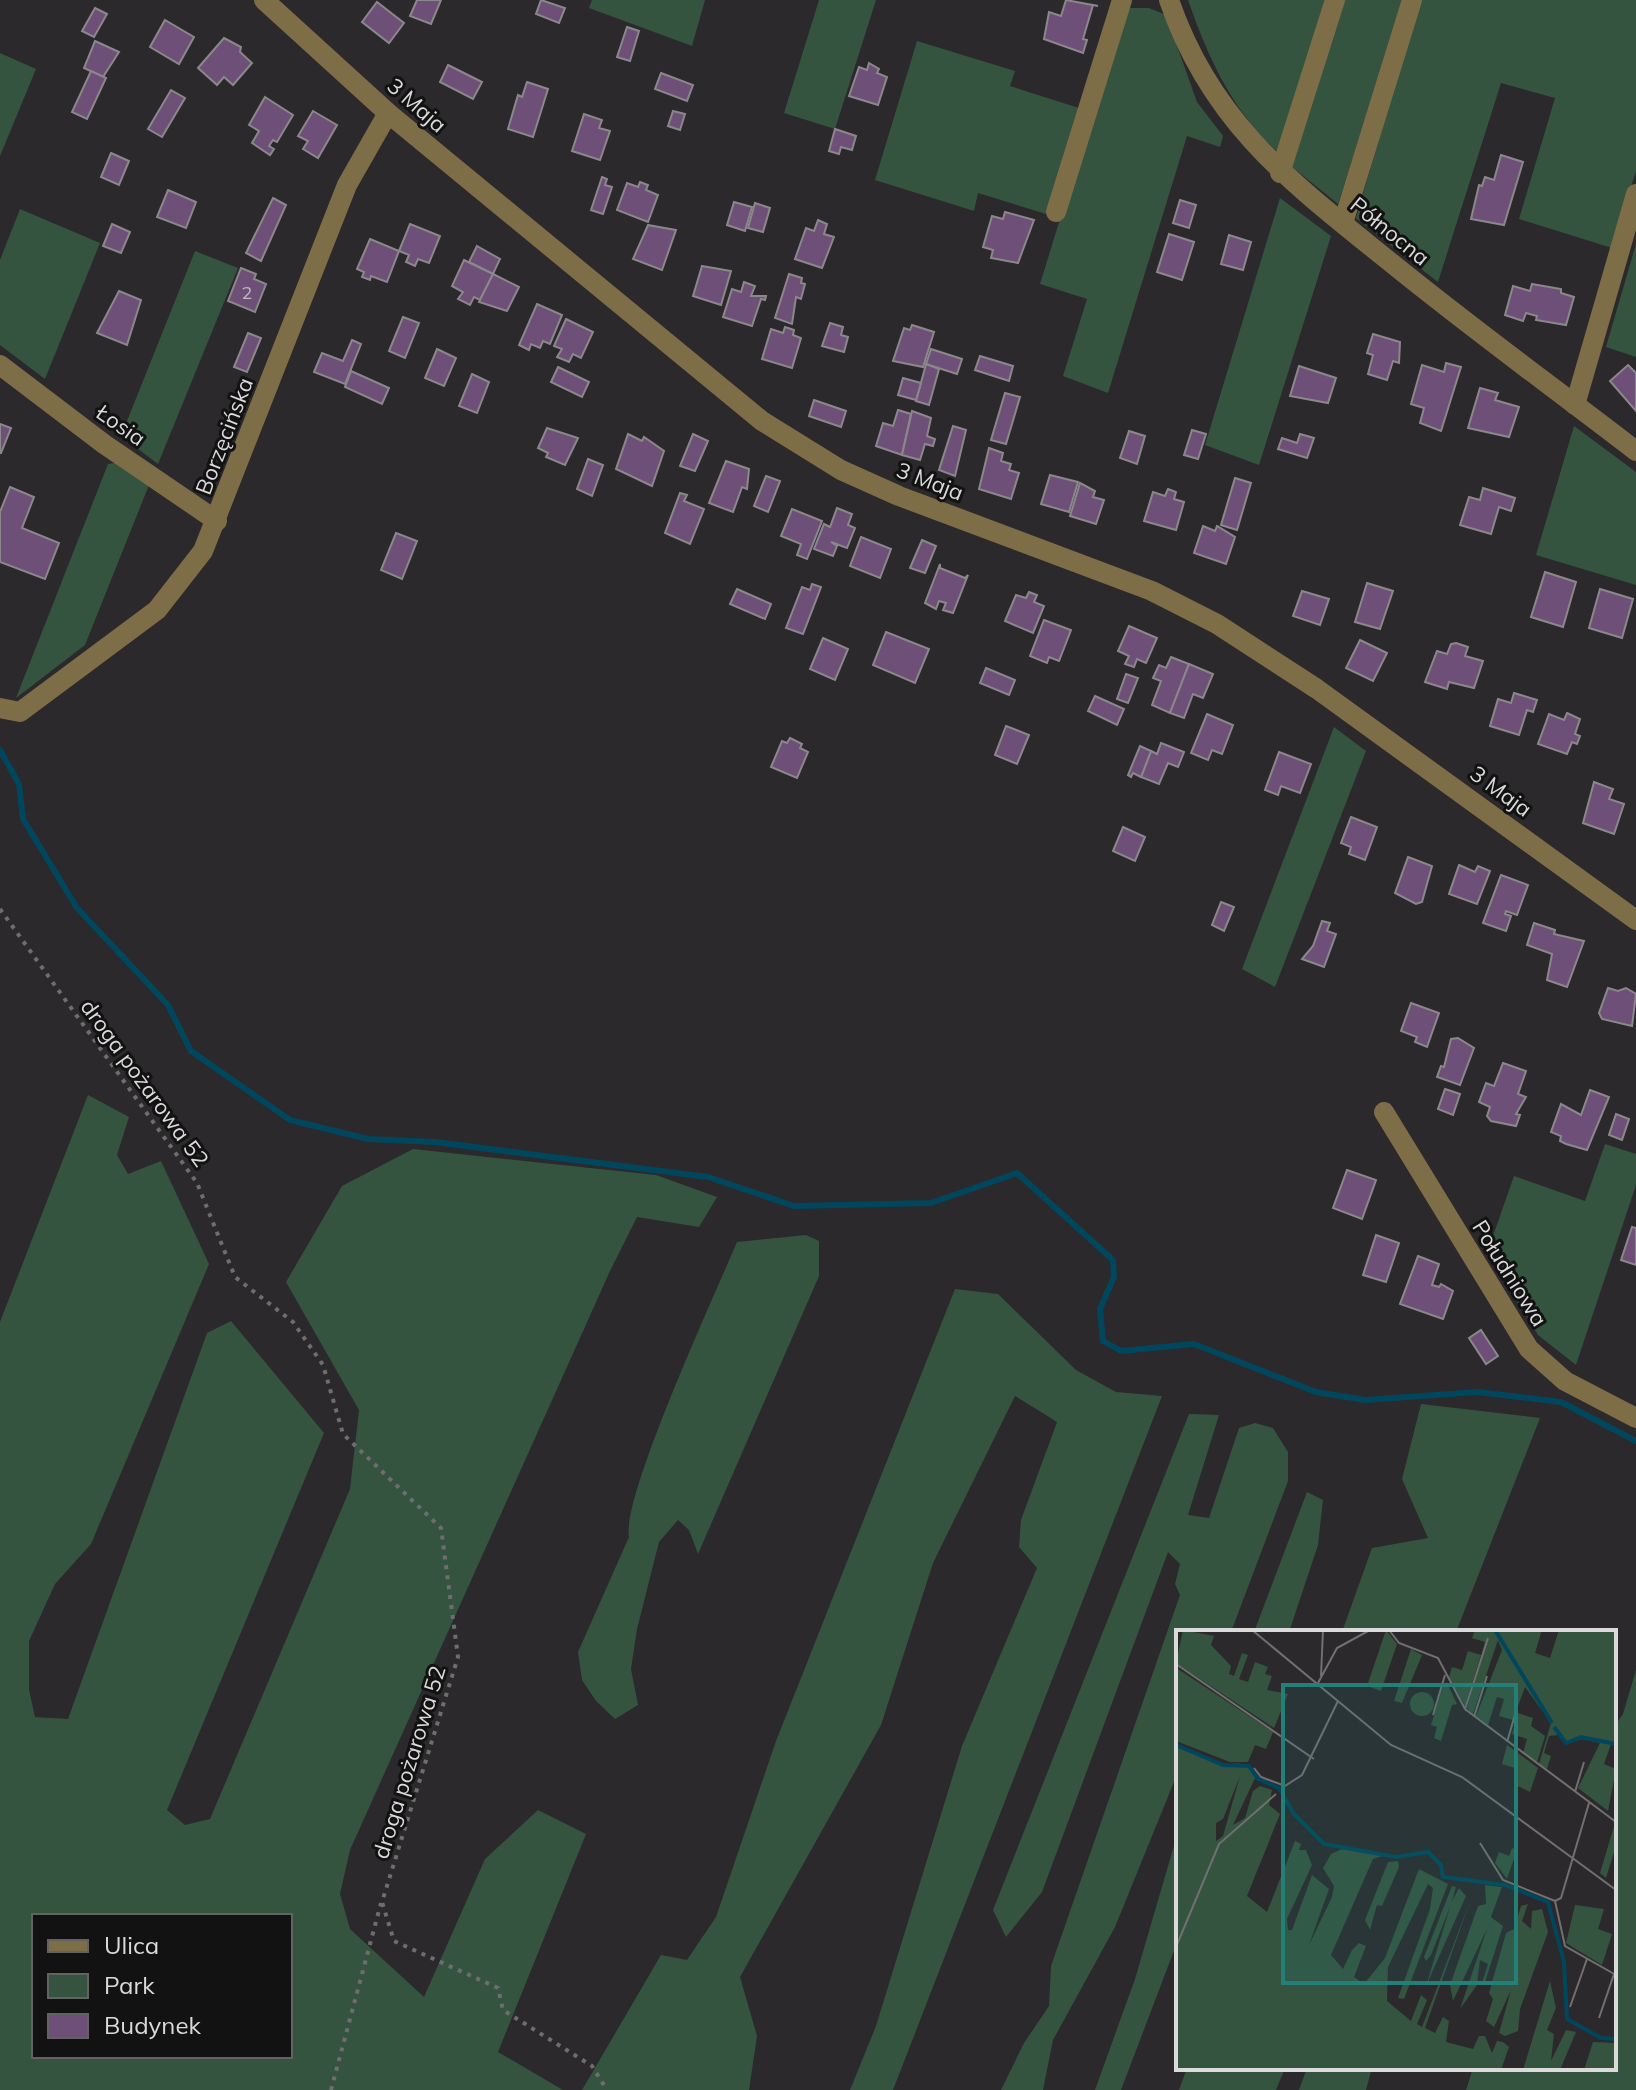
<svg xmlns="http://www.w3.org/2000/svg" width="1636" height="2090" font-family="Mulish,sans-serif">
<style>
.green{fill:#345440;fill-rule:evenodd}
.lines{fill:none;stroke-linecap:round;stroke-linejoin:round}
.stream{stroke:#00475d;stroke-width:6}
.building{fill:#6e4f77;stroke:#8a888b;stroke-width:2}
.path{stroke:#6f6e6f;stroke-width:4;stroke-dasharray:4 6;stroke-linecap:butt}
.minor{stroke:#7e6e47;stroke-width:20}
.labels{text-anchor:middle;stroke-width:6;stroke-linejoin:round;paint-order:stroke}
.number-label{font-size:18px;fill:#c0b7c2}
.street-label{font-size:22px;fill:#dbdadb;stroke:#131213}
.inset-river{fill:none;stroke:#00475d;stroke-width:4}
.inset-road{fill:none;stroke:#717071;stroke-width:2}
.view{fill:#238079;fill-opacity:0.15;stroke:#238079;stroke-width:4}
.inset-edge{fill:none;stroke:#dbdadb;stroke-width:4}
</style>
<rect width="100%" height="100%" fill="#2b292b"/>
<g class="green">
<path d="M 592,0 L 705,0 L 692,46 L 589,8 Z"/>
<path d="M 819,0 L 876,0 L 835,129 L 784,113 Z"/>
<path d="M 1188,0 L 1327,0 L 1279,153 C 1232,112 1208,57 1188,0 Z"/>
<path d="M 1343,0 L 1404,0 L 1338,204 L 1291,166 Z"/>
<path d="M 1420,0 L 1636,0 L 1636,171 L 1612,248 L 1519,219 L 1555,98 L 1501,83 L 1438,282 L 1356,218 Z"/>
<path d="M 1125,8 L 1149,8 L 1166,15 L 1197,102 L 1223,136 L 1220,147 L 1187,136 L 1108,393 L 1063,376 L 1087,299 L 1040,284 Z"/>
<path d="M 917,41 L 1015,71 L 1010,86 L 1079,108 L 1046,214 L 978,193 L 974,211 L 875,180 Z"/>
<path d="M 0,53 L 36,69 L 0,156 Z"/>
<path d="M 1280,198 L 1331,236 L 1259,465 L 1205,445 Z"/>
<path d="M 20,209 L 100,243 L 45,379 L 0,345 L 0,260 Z"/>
<path d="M 1636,244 L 1636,357 L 1606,347 Z"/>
<path d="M 195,251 L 238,268 L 158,464 L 121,436 Z"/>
<path d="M 1574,426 L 1636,472 L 1636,585 L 1536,555 Z"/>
<path d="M 121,462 L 151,480 L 85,645 L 16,698 L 108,464 Z"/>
<path d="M 1334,727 L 1366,751 L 1275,987 L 1242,969 Z"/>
<path d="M 88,1095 L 129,1117 L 117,1155 L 128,1174 L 161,1161 L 209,1264 L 91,1544 L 55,1584 L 29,1641 L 29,1690 L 35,1717 L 68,1719 L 207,1333 L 231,1321 L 324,1433 L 167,1810 L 185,1825 L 210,1819 L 350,1489 L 359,1410 L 286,1282 L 342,1186 L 413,1149 L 656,1175 L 717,1197 L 699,1227 L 637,1217 L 610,1271 L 350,1850 L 340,1894 L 350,1929 L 424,1997 L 485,1859 L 538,1810 L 586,1834 L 498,2052 L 563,2090 L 0,2090 L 0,1322 ZM 34,1916 L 290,1916 L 290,2056 L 34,2056 Z"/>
<path d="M 1605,1144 L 1636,1154 L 1636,1185 L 1576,1365 L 1538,1335 L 1487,1253 L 1514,1176 L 1585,1201 Z"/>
<path d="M 806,1235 L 819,1241 L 819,1276 L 698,1554 L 689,1530 L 678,1520 L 659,1542 L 637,1629 L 631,1669 L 638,1705 L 615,1719 L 596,1701 L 582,1680 L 578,1652 L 629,1537 C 621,1498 716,1292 737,1242 Z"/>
<path d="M 955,1289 L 998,1294 L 1076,1370 L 1116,1392 L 1162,1396 L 893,2090 L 850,2090 L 876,2026 L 962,1746 L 1037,1568 L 1019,1547 L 1021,1520 L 1057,1422 L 1015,1396 L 933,1563 L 881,1725 L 740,1977 L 757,2036 L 749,2090 L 582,2090 L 661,1955 L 687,1960 L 716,1917 L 776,1741 Z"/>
<path d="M 1421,1404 L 1540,1418 L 1456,1632 L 1342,1632 L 1372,1548 L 1428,1538 L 1402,1479 Z"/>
<path d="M 1189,1414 L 1219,1415 L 1188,1515 L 1209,1518 L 1239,1428 L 1255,1423 L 1273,1428 L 1288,1452 L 1288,1481 L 1231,1632 L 1178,1632 L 1178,1772 L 1115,1927 L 1053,2040 L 1043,2090 L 1001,2090 L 1024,2043 L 1049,2006 L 1051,1966 L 1180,1595 L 1175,1584 L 1180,1564 L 1168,1552 L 1042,1892 L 1006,1937 L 993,1910 Z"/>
<path d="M 1307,1492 L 1323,1500 L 1318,1545 L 1289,1632 L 1254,1632 Z"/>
<path d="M 1636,1670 L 1636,2090 L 1466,2090 L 1473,2068 L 1614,2068 L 1614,1727 L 1623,1714 Z"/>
<path d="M 1178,1832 L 1178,1940 L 1121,2090 L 1095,2090 L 1135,1979 Z"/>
<path d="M 1187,2068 L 1285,2068 L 1276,2090 L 1179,2090 Z"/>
<path d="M 1307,2068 L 1372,2068 L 1366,2090 L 1299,2090 Z"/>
</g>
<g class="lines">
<path class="stream" d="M 0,750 L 19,784 L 23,819 L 77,908 L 168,1005 L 191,1051 L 290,1120 L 368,1139 L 435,1142 L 708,1177 L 794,1206 L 931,1203 L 1017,1173 L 1113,1260 L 1114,1277 L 1100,1309 L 1103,1341 L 1121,1351 L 1194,1344 L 1316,1392 L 1365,1400 L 1478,1392 L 1561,1402 L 1636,1441"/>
</g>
<g class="building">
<path d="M 417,0 L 441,0 L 431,24 L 410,16 Z"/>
<path d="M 541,0 L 565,8 L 559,23 L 536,14 Z"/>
<path d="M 1066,0 L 1098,6 L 1093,5 L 1083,39 L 1087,40 L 1083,53 L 1044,39 L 1049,12 L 1061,16 Z"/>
<path d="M 377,2 L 404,23 L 389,43 L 362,22 Z"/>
<path d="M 95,8 L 107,14 L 94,37 L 82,31 Z"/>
<path d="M 165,20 L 194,37 L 179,64 L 150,47 Z"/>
<path d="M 627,27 L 639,31 L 630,61 L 617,57 Z"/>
<path d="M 224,38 L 241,47 L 240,52 L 252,63 L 233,85 L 224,77 L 217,85 L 198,68 Z"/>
<path d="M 95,41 L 119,52 L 103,77 L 84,68 Z"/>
<path d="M 869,63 L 879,69 L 877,73 L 887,77 L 878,105 L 849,96 L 859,67 L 867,70 Z"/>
<path d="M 448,65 L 482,82 L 473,99 L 440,82 Z"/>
<path d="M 91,71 L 106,78 L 87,119 L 72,112 Z"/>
<path d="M 661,73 L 693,85 L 687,101 L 655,89 Z"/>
<path d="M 527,82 L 548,89 L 533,137 L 508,129 L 518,95 L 522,97 Z"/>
<path d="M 171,90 L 185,98 L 162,137 L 148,129 Z"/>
<path d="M 265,97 L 293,115 L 277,142 L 273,140 L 269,146 L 274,149 L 270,155 L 252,143 L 259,131 L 249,125 Z"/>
<path d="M 313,111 L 337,125 L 318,158 L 303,149 L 308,141 L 298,136 Z"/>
<path d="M 673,111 L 685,114 L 680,130 L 668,126 Z"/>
<path d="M 584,114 L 602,120 L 599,128 L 610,131 L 600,160 L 572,151 Z"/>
<path d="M 835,129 L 856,136 L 852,150 L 841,147 L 839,154 L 829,151 Z"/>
<path d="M 111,153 L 129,161 L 119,185 L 101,177 Z"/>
<path d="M 1501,155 L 1523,162 L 1504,225 L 1471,219 L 1479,185 L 1482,186 L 1485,177 L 1494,180 Z"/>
<path d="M 602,177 L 607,179 L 605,185 L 612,187 L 603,214 L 591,210 Z"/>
<path d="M 640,182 L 648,185 L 646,190 L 658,195 L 648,222 L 617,210 L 627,183 L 638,187 Z"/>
<path d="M 168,190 L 196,202 L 186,228 L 157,217 Z"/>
<path d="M 273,198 L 286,205 L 261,261 L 246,253 Z"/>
<path d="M 1180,200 L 1196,205 L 1189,228 L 1173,223 Z"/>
<path d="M 734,202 L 752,207 L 745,231 L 727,225 Z"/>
<path d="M 755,203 L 770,208 L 763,232 L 748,228 Z"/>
<path d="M 1005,212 L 1034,220 L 1018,263 L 991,258 L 993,250 L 983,247 L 992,216 L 1003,219 Z"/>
<path d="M 818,220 L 827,224 L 824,234 L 834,237 L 822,268 L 795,259 L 806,228 L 814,231 Z"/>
<path d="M 112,224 L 130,232 L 121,253 L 103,246 Z"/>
<path d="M 410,224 L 440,236 L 429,263 L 418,259 L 415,266 L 406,262 L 409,255 L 399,251 Z"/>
<path d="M 648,225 L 676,230 L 662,270 L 633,259 Z"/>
<path d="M 1169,234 L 1194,242 L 1182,280 L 1157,272 Z"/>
<path d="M 1229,235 L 1251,242 L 1243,270 L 1221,264 Z"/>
<path d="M 370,239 L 399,251 L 387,282 L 371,276 L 370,280 L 362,277 L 364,272 L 357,269 Z"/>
<path d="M 477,246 L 500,259 L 493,274 L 469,262 Z"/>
<path d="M 464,260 L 493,274 L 480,300 L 474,297 L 470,305 L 458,299 L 463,292 L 452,286 Z"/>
<path d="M 702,266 L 731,271 L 721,305 L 693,296 Z"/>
<path d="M 241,268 L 256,274 L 254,279 L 266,284 L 255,312 L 228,301 Z"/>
<path d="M 493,274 L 519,287 L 507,311 L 479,302 Z"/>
<path d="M 789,274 L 802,278 L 801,283 L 805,284 L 801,299 L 796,297 L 792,324 L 775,318 Z"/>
<path d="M 744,282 L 755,286 L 751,296 L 766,296 L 765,300 L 761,299 L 752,326 L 723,317 L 732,289 L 741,292 Z"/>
<path d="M 1532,284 L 1561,289 L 1561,293 L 1574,297 L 1566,325 L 1536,320 L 1537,316 L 1526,313 L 1523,321 L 1505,315 L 1513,286 L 1530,291 Z"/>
<path d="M 119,291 L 141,300 L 127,345 L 97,333 Z"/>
<path d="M 537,304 L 562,315 L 550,344 L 543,341 L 540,348 L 531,344 L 529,350 L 519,345 Z"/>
<path d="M 403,317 L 419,323 L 405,358 L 389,351 Z"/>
<path d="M 566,319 L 593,332 L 581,358 L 573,354 L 569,362 L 557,357 L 562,349 L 554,346 Z"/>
<path d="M 830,323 L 843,327 L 841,335 L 848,337 L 844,352 L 822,346 Z"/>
<path d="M 912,325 L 934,332 L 923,367 L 893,361 L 904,328 L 910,330 Z"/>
<path d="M 785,327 L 794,330 L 793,335 L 801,338 L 792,368 L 762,359 L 771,329 L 783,333 Z"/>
<path d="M 248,333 L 261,338 L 247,372 L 234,367 Z"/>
<path d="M 1373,334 L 1400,342 L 1399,363 L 1393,361 L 1387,380 L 1368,374 L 1373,355 L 1367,353 Z"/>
<path d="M 352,340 L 361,344 L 345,384 L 314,372 L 322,353 L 343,361 Z"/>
<path d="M 437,349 L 456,358 L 444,386 L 425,378 Z"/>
<path d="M 931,349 L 962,359 L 957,374 L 926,364 Z"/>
<path d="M 980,356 L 1013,366 L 1009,381 L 975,370 Z"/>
<path d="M 1446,363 L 1461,367 L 1441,431 L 1420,423 L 1424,408 L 1411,404 L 1422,365 L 1444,372 Z"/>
<path d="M 926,364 L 939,369 L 929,405 L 916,401 Z"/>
<path d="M 1628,365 L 1636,373 L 1636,411 L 1610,381 Z"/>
<path d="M 1299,366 L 1336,378 L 1328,403 L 1290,396 Z"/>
<path d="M 558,367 L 589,382 L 582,397 L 551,382 Z"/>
<path d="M 351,371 L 389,388 L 382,404 L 345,387 Z"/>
<path d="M 472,374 L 489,382 L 477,413 L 459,406 Z"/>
<path d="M 903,378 L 921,383 L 916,400 L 898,395 Z"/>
<path d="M 1480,388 L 1498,393 L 1495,400 L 1519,407 L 1509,437 L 1468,428 Z"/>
<path d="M 1005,393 L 1020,397 L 1006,444 L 991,440 Z"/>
<path d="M 814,400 L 846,411 L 841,427 L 809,416 Z"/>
<path d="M 898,410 L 911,414 L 902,455 L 876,446 L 883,423 L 893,426 Z"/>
<path d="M 912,411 L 931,418 L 927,436 L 935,439 L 933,446 L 925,444 L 920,460 L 902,455 Z"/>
<path d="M 0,424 L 11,428 L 1,453 L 0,453 Z"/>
<path d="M 953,426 L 966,430 L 955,476 L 939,470 Z"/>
<path d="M 547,428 L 578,438 L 565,465 L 546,457 L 548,453 L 538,448 Z"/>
<path d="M 1192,430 L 1206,434 L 1198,459 L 1184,455 Z"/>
<path d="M 1129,431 L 1145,436 L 1137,464 L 1120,458 Z"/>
<path d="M 628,434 L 642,441 L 644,437 L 664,451 L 652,486 L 616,469 Z"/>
<path d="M 693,434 L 708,441 L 695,471 L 680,466 Z"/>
<path d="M 1300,434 L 1314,438 L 1307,458 L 1278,449 L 1282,438 L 1297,443 Z"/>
<path d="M 989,448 L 1003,453 L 1001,461 L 1011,464 L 1009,470 L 1019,473 L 1011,499 L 979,489 Z"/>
<path d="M 588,459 L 603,465 L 592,496 L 577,489 Z"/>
<path d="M 726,461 L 749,469 L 747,489 L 742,487 L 733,512 L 709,503 Z"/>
<path d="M 1050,475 L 1078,482 L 1069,512 L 1041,504 Z"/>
<path d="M 766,476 L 780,481 L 768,512 L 754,506 Z"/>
<path d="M 1235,478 L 1251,483 L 1237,530 L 1221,525 Z"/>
<path d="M 1080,483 L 1095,491 L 1093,497 L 1104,500 L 1096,524 L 1070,516 Z"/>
<path d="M 10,487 L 34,497 L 22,528 L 59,543 L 45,579 L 0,562 L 0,512 Z"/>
<path d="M 1483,488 L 1515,498 L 1511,511 L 1499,507 L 1491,534 L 1460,525 L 1469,497 L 1480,500 Z"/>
<path d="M 1168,489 L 1176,492 L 1174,499 L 1184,502 L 1176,530 L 1144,521 L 1153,492 L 1165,496 Z"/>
<path d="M 680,493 L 687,495 L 684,501 L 704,509 L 690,544 L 665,533 Z"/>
<path d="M 837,508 L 852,514 L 848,525 L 855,528 L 847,548 L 831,542 L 837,546 L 833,556 L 814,549 L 824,524 L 830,527 Z"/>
<path d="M 792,509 L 822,521 L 807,559 L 797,555 L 801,544 L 781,536 Z"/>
<path d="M 1203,526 L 1215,531 L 1217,526 L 1235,537 L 1226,564 L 1194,553 Z"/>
<path d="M 396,533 L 417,541 L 402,579 L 381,570 Z"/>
<path d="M 861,537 L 891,549 L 880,578 L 850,566 Z"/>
<path d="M 922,540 L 936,546 L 925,573 L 910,568 Z"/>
<path d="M 940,564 L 940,568 L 965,578 L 968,575 L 953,613 L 943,610 L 946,603 L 939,601 L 936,609 L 925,603 Z"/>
<path d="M 1545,572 L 1576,582 L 1563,627 L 1531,617 Z"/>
<path d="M 1367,583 L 1393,591 L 1380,629 L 1355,622 Z"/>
<path d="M 812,584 L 821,587 L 803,634 L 786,628 L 802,587 L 810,590 Z"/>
<path d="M 737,589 L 771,604 L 765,619 L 730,604 Z"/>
<path d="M 1600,589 L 1633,599 L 1622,638 L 1589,628 Z"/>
<path d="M 1302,591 L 1329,599 L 1320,625 L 1293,616 Z"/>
<path d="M 1029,592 L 1037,595 L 1034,602 L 1044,606 L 1033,633 L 1005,621 L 1016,595 L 1026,598 Z"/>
<path d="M 1044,620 L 1071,630 L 1059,661 L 1049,657 L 1047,663 L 1030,656 Z"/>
<path d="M 1129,626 L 1157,638 L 1146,663 L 1137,659 L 1134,667 L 1125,664 L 1129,656 L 1118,651 Z"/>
<path d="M 886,632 L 929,649 L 915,683 L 873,665 Z"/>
<path d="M 823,638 L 848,649 L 835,680 L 810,669 Z"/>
<path d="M 1360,640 L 1387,653 L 1373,681 L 1346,668 Z"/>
<path d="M 1456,643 L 1468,647 L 1465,656 L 1483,661 L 1474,688 L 1449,682 L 1447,689 L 1425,682 L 1437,651 L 1447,654 L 1451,644 Z"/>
<path d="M 1171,657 L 1189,664 L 1170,713 L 1152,705 L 1161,681 L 1153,678 L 1159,665 L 1166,668 Z"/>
<path d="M 1189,664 L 1213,674 L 1203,698 L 1193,694 L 1184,718 L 1170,713 Z"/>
<path d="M 986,668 L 1015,680 L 1009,695 L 980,683 Z"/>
<path d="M 1126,674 L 1138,678 L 1128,703 L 1117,699 Z"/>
<path d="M 1514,693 L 1537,700 L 1533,712 L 1527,710 L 1519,735 L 1490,726 L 1498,699 L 1511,703 Z"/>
<path d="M 1095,696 L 1124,709 L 1117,725 L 1088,711 Z"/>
<path d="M 1567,713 L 1580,719 L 1575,734 L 1580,736 L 1577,744 L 1572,742 L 1567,754 L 1538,744 L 1549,714 L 1564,720 Z"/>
<path d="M 1207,714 L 1233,725 L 1222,754 L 1212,750 L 1208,760 L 1191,753 Z"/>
<path d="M 1006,726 L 1029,735 L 1017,764 L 995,755 Z"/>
<path d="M 790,738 L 802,744 L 800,748 L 808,752 L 797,778 L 771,767 L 782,741 L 787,743 Z"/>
<path d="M 1161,743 L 1184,752 L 1178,767 L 1168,763 L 1159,784 L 1141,777 L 1151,751 L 1157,754 Z"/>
<path d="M 1140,746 L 1151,751 L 1141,777 L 1133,773 L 1131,777 L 1128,775 Z"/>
<path d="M 1279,752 L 1311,764 L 1300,793 L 1281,786 L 1278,795 L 1265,790 Z"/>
<path d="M 1594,782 L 1613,789 L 1609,799 L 1624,804 L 1614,834 L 1583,823 Z"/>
<path d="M 1351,817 L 1377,827 L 1365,860 L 1349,854 L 1351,847 L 1341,843 Z"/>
<path d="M 1123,827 L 1145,837 L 1135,861 L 1113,851 Z"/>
<path d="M 1408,857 L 1432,866 L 1422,902 L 1416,904 L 1395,893 Z"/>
<path d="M 1459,865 L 1475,872 L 1478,866 L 1490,871 L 1477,904 L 1449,894 Z"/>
<path d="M 1501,875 L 1528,885 L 1517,915 L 1506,911 L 1505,914 L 1511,916 L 1506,931 L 1483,923 Z"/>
<path d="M 1221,902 L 1234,907 L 1224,931 L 1212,925 Z"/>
<path d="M 1322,921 L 1330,923 L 1327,931 L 1336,934 L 1324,967 L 1302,959 L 1313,946 Z"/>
<path d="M 1534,923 L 1555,930 L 1554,934 L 1584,941 L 1567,987 L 1547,980 L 1552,954 L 1527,945 Z"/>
<path d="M 1608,988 L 1618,991 L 1626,988 L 1636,994 L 1632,1026 L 1602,1019 L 1599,1013 Z"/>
<path d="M 1411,1003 L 1439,1013 L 1427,1047 L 1415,1042 L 1417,1037 L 1401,1031 Z"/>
<path d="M 1458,1038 L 1474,1048 L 1460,1085 L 1437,1077 L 1441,1066 L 1444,1067 L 1451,1039 Z"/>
<path d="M 1503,1063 L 1526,1071 L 1518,1094 L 1526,1097 L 1516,1114 L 1520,1115 L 1516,1126 L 1491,1121 L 1487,1116 L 1490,1107 L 1479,1102 L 1486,1083 L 1494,1086 Z"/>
<path d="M 1445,1089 L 1460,1094 L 1453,1115 L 1438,1109 Z"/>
<path d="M 1590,1090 L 1609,1097 L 1587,1150 L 1566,1144 L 1560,1141 L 1561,1136 L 1551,1132 L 1561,1104 L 1581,1115 Z"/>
<path d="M 1616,1114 L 1629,1119 L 1622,1140 L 1609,1135 Z"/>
<path d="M 1347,1170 L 1376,1180 L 1362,1219 L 1333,1208 Z"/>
<path d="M 1632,1227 L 1636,1228 L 1636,1265 L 1621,1260 Z"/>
<path d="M 1376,1235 L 1399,1243 L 1386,1282 L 1363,1275 Z"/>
<path d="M 1418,1256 L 1439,1264 L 1432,1285 L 1439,1287 L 1441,1284 L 1453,1291 L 1443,1319 L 1400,1304 Z"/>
<path d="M 1481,1330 L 1498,1356 L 1486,1364 L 1469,1338 Z"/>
</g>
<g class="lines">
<g class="path">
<path d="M 0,909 L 197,1183 L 235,1277 L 293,1322 L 323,1365 L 343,1434 L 441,1528 L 458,1657 L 382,1902 L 394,1941 L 498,1988 L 503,2010 L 592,2066 L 607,2090"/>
<path d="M 331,2090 L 381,1903"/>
</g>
<g class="minor">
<path d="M 264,0 L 388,113 L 762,421 L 841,470 L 899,496 L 1152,591 L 1217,624 L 1317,689 L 1636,920"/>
<path d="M 1169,0 C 1211,123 1292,183 1389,261 C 1470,327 1554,388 1636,451"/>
<path d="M 1280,173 L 1335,0"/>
<path d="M 1056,212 L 1122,0"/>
<path d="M 1343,223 L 1412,0"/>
<path d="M 0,365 L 104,444 L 217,521"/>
<path d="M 1575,405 L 1636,194"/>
<path d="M 0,708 L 20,712 L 157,610 L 203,551 L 347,185 L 388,113"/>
<path d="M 1384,1112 L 1529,1349 L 1565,1381 L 1636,1418"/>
</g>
</g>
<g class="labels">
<g class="number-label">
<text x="247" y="299">2</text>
</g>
<g class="street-label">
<text transform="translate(417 105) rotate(41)" y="8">3 Maja</text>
<text transform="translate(1390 231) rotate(39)" y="8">Północna</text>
<text transform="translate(121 425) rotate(35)" y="8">Łosia</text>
<text transform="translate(224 436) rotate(-69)" y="8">Borzęcińska</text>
<text transform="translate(930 481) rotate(21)" y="8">3 Maja</text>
<text transform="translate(1501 791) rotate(36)" y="8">3 Maja</text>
<text transform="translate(145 1083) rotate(54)" y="8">droga pożarowa 52</text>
<text transform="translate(1510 1273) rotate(58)" y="8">Południowa</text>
<text transform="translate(409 1762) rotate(-73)" y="8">droga pożarowa 52</text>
</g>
</g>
<g transform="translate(1176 1630)">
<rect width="440" height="440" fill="#2b292b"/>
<path d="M 7,0 L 38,6 L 35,15 L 55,36 L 53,44 L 58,46 L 66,23 L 72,25 L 63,49 L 72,52 L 79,32 L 92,37 L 89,44 L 96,46 L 91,60 L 112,64 L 98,98 L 0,33 ZM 210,0 L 221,14 L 205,61 L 191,56 ZM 299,0 L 366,0 L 359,23 L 374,28 L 383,0 L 440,0 L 440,115 L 435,114 L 428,134 L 440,139 L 432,181 L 402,158 L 424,113 L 406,109 L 389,114 L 382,105 L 373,106 L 368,123 L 375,126 L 371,139 L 363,134 L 375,93 L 349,57 L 337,90 L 323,86 L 328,69 L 321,67 L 312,95 L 300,86 L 326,20 L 322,10 L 297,84 L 291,78 L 309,12 L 296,8 ZM 235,19 L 246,25 L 226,73 L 218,71 ZM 292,21 L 305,25 L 289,76 L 273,47 L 276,37 L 286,40 ZM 2,39 L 97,102 L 90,119 L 79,115 L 72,132 L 54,132 L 0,111 ZM 267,56 L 273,57 L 281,74 L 276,75 L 265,111 L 258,108 L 261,97 L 255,95 ZM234 74a12 12 0 1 1 24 0a12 12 0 1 1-24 0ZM 342,83 L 357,88 L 355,96 L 369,106 L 361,132 L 347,123 L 351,109 L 336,104 ZM 0,113 L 47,136 L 62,133 L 76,139 L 80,146 L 57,195 L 69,188 L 77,161 L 84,156 L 96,160 L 93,175 L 104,184 L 71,266 L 91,282 L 119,211 L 125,214 L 123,220 L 130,220 L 136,235 L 111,289 L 112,300 L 116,300 L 136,245 L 153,259 L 133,315 L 156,267 L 158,256 L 147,238 L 155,224 L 166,219 L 209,225 L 197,229 L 155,325 L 167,339 L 176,320 L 183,313 L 190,316 L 178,347 L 188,354 L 209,328 L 243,239 L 272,254 L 228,369 L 222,368 L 254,279 L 257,258 L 252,254 L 212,337 L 211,371 L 235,391 L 245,365 L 251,370 L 241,394 L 246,397 L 295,269 L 249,398 L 259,403 L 267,387 L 273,391 L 270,412 L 297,419 L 303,406 L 309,406 L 316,423 L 321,411 L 327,412 L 333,417 L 325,440 L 0,440 ZM 64,146 L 47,206 L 40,211 L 40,193 L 47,189 ZM 331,115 L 362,138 L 354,162 L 338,154 L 342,139 L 326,134 ZM 439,193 L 440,216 L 430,248 L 424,243 ZM 336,218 L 341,220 L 331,249 L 319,233 L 323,222 L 333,226 ZM 212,232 L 222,231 L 223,237 L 206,276 L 201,275 L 194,300 L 189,290 ZM 309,255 L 326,257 L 315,287 L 327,296 L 309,352 L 305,356 L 312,334 L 304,330 L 301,355 L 284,379 L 311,299 L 277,371 L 274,355 L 302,276 L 310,274 ZM 276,256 L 280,257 L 276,271 L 283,258 L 290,266 L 250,356 L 274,277 L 255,325 L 250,331 L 248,327 ZM 352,274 L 346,291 L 355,299 L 356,281 L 366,279 L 372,302 L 344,379 L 342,401 L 329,406 L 323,403 L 335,360 L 318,397 L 310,391 L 317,369 L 313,363 L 330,303 L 338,299 L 345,276 ZM 399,275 L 428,279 L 422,299 L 436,304 L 426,335 L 390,313 ZM 374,351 L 380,378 L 371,400 L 378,404 L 375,431 L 390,400 L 400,402 L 384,440 L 347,440 ZM 417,412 L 440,413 L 440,440 L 408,440 Z" fill="#345440" fill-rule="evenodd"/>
<path class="inset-river" d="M 319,0 L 376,93M 378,97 L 390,113 L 405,107 L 440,114M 0,115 L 47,135 L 73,136 L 82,149 L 103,158 L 118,184 L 148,214 L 220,227 L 252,222 L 265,235 L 267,247 L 329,255 L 372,272 L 388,332 L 391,389 L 425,408 L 440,409"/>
<path class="inset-road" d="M 76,0 L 215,115 L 286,147 L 440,260M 213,0 L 223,13 L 262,28 L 289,79 L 440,192M 0,34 L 138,129M 145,46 L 147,0M 142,53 L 161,18 L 194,0M 289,79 L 312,8M 257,85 L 269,45M 298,87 L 311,46M 331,112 L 341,78M 78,138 L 85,147 L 109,156 L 126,145 L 162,71M 399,162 L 408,132M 304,213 L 327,250 L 379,271M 379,271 L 385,268 L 413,173M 379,271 L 389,316 L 440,345M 0,317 L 43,214 L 100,164M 394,377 L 411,329M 423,388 L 438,344"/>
<path class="view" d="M 107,55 L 340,55 L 340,353 L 107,353 Z"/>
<rect width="440" height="440" class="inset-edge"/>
</g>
<rect x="32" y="1914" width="260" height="144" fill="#131213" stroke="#636263" stroke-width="2"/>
<rect x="48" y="1940" width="40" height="12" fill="#7e6e47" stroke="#636263" stroke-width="2"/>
<text x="104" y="1954" font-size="24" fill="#dbdadb">Ulica</text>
<rect x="48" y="1974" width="40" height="24" fill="#345440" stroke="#636263" stroke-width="2"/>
<text x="104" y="1994" font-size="24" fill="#dbdadb">Park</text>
<rect x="48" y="2014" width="40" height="24" fill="#6e4f77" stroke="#636263" stroke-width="2"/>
<text x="104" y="2034" font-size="24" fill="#dbdadb">Budynek</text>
</svg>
